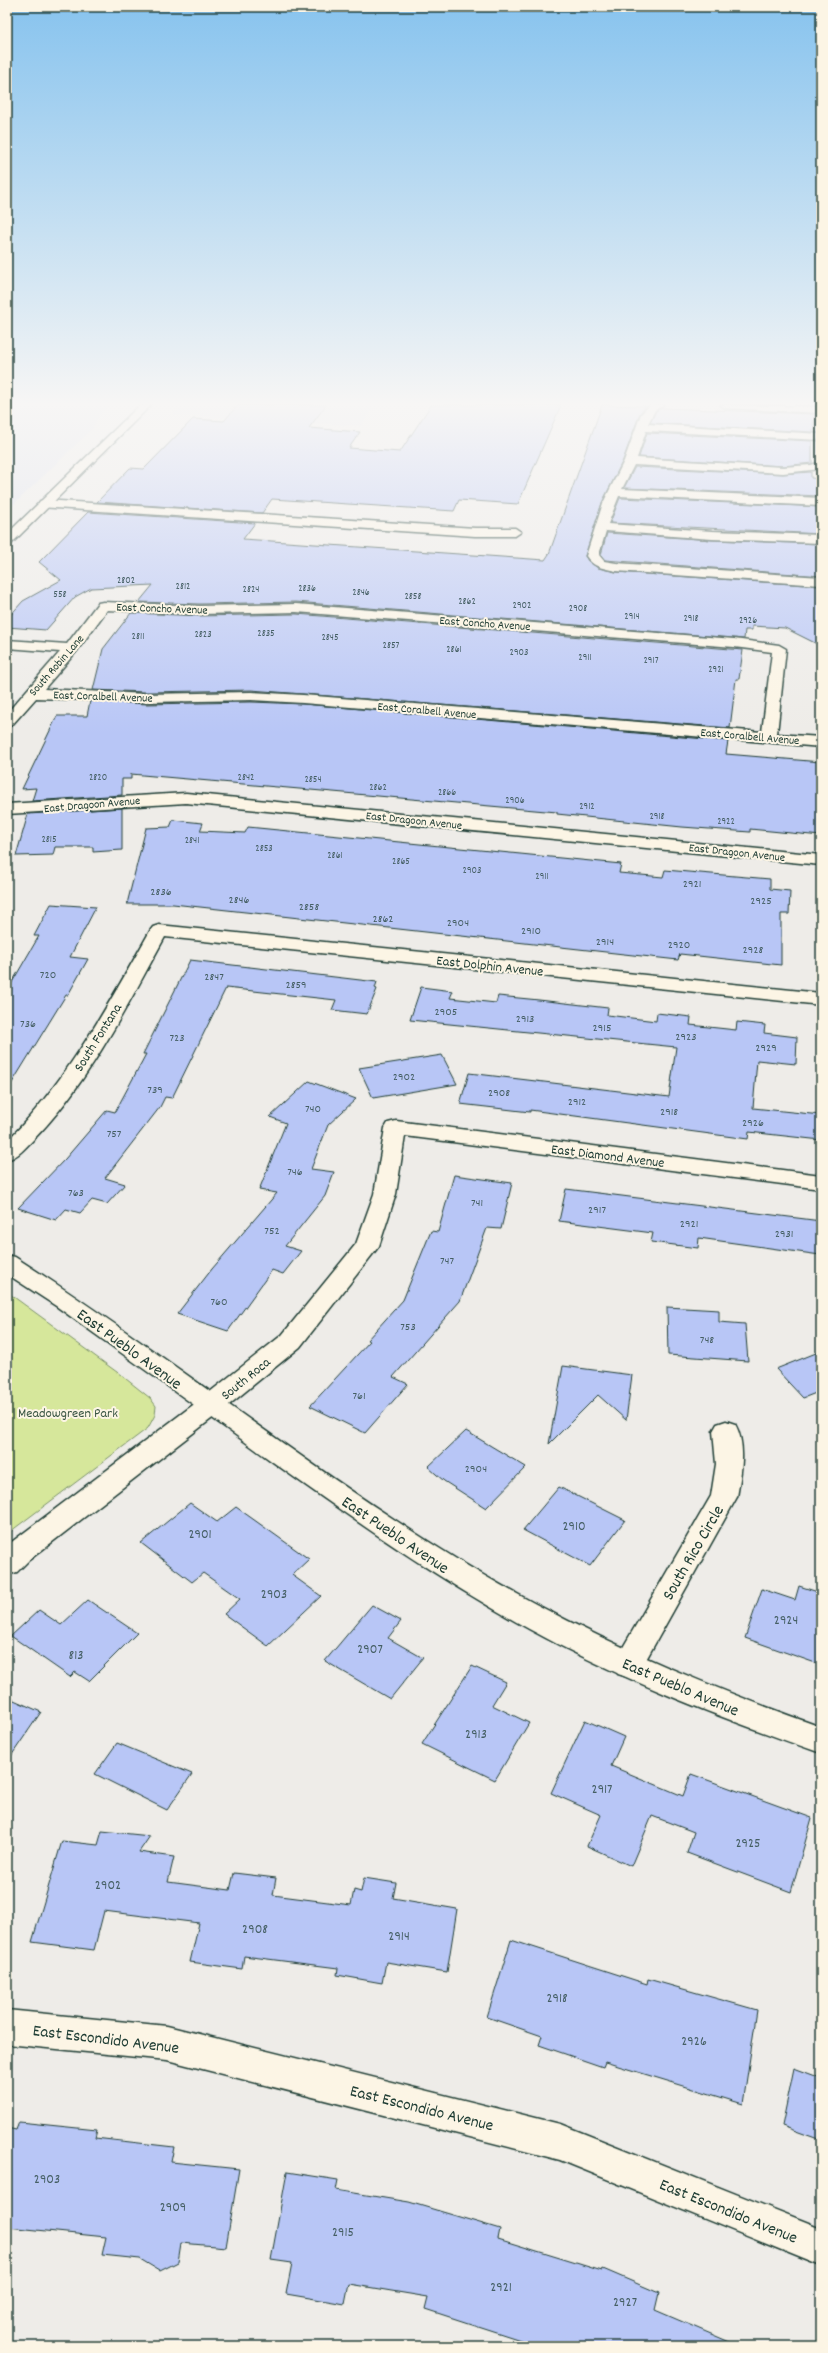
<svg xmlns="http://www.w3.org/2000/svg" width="828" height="2353" font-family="Dekko,sans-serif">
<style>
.built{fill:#dee1ec}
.green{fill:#d6e79b;stroke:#7a9268}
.building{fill:#b8c6f6;stroke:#1f3d34}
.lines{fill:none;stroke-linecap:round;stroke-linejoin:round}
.minor-casing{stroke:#1f3d34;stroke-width:3}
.tertiary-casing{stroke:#1f3d34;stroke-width:3}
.secondary-casing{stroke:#1f3d34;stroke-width:3}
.minor{fill:#fcf5e5;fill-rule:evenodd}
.tertiary{fill:#fcf5e5;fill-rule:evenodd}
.secondary{fill:#fcf5e5;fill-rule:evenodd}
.labels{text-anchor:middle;stroke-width:4;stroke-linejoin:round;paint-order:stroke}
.far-number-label{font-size:10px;fill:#455f64}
.far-street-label{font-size:12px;fill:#1f3d34;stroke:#fcf5e5}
.number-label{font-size:12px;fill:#455f64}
.street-label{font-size:14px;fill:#1f3d34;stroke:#fcf5e5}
.park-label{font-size:14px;fill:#3a5643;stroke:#fcf5e5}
.near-number-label{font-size:14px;fill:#455f64}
.near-street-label{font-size:17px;fill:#1f3d34;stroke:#fcf5e5}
</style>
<rect width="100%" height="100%" fill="#eeece8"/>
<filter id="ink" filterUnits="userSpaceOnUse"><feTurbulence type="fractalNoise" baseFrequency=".025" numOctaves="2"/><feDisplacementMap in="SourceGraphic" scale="8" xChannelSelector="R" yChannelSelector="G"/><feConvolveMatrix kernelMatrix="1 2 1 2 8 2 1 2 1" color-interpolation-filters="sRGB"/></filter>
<g filter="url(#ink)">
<g class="built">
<path d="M 7,405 L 111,405 L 100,414 L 92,429 L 7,511 Z"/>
<path d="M 183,405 L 376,405 L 361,426 L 173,415 Z"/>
</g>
<path class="green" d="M 7,1292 L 121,1375 L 150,1398 L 156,1406 L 155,1415 L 148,1428 L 7,1534 Z"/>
<g class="building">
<path d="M 238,405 L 326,405 L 309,428 L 360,432 L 349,448 L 400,452 L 431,405 L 561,405 L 518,504 L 459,500 L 454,511 L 272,499 L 262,513 L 97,502 L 130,468 L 144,469 L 193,419 L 224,421 Z"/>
<path d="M 602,405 L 646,406 L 640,413 L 623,460 L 602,503 L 585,556 L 588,561 L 598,568 L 616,572 L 821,586 L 821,646 L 785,628 L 752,626 L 752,630 L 745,630 L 744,639 L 296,602 L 200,604 L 139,602 L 153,585 L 91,588 L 75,597 L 46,630 L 7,627 L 7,619 L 23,601 L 61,580 L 39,562 L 88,512 L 255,523 L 243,539 L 545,560 L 549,554 Z"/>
<path d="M 663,408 L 814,414 L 813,432 L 650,423 L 656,411 Z"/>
<path d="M 647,433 L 812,441 L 812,463 L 783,466 L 639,457 Z"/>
<path d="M 635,467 L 783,474 L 811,472 L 811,478 L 821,479 L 821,496 L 624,488 Z"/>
<path d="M 620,498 L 821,507 L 821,534 L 610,523 Z"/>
<path d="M 607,533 L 712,540 L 821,544 L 821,576 L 605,560 L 601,555 Z"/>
<path d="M 131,613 L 200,616 L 296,614 L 743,650 L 739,679 L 736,679 L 730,728 L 303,694 L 251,690 L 147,692 L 93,690 L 103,649 Z"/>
<path d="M 90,701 L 147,704 L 251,702 L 303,704 L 728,741 L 726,754 L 821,762 L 821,836 L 750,829 L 750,832 L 682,827 L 557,814 L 557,812 L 131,774 L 131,779 L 122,779 L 122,795 L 32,801 L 36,788 L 22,789 L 57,716 L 87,716 Z"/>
<path d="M 122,808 L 122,850 L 93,852 L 93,847 L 55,847 L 53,855 L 16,856 L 28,814 Z"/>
<path d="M 173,820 L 203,823 L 200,831 L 245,833 L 248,827 L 621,864 L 619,873 L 663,877 L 665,870 L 770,879 L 770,889 L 790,891 L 789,914 L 781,914 L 781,965 L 680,954 L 678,960 L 173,904 L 127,904 L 146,828 L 170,827 Z"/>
<path d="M 51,904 L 96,907 L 70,957 L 88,959 L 68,995 L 66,995 L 7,1091 L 7,991 L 39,936 L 34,936 Z"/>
<path d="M 190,960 L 377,982 L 375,988 L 377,989 L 367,1014 L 332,1010 L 336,1000 L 226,988 L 172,1098 L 165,1097 L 160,1107 L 105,1178 L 125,1184 L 107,1204 L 92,1200 L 80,1213 L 66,1209 L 56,1220 L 18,1208 L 65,1159 L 107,1110 L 115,1112 L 146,1054 L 143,1054 Z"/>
<path d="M 421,987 L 453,991 L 450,998 L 496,1003 L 498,996 L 539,1000 L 608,1008 L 607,1015 L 656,1021 L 657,1013 L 691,1017 L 690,1025 L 736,1030 L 737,1022 L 765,1025 L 764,1033 L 797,1037 L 796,1064 L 757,1060 L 753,1108 L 821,1115 L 821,1140 L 749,1132 L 748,1139 L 530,1110 L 530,1112 L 460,1104 L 469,1073 L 669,1097 L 676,1047 L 410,1020 Z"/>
<path d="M 442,1055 L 457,1084 L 373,1098 L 359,1068 Z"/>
<path d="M 309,1081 L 356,1099 L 328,1125 L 311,1169 L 334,1172 L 325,1196 L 285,1246 L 301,1251 L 283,1274 L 272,1270 L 228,1331 L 177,1314 L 212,1269 L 277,1193 L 259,1190 L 286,1123 L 270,1117 Z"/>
<path d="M 454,1175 L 512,1183 L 501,1229 L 487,1228 L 460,1301 L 393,1377 L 408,1384 L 365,1433 L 310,1406 L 370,1341 L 367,1340 L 403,1300 L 431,1231 L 438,1232 Z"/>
<path d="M 566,1189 L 821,1221 L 820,1255 L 699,1238 L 698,1248 L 651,1242 L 653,1233 L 559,1221 Z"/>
<path d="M 667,1307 L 719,1310 L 719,1322 L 745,1324 L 748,1361 L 668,1355 Z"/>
<path d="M 821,1351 L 821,1391 L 803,1398 L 776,1369 Z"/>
<path d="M 563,1366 L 632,1375 L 626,1420 L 598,1395 L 549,1444 Z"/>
<path d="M 466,1431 L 526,1467 L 486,1508 L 444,1481 L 428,1467 Z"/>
<path d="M 559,1487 L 625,1520 L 590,1566 L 523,1530 Z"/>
<path d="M 190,1503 L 217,1522 L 236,1507 L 309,1559 L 292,1575 L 321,1596 L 268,1646 L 224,1614 L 240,1599 L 203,1573 L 192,1582 L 141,1543 Z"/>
<path d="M 799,1586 L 821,1593 L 821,1665 L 745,1638 L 762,1589 L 795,1600 Z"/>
<path d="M 88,1600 L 137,1633 L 89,1681 L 75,1672 L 70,1677 L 11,1636 L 39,1610 L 61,1625 Z"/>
<path d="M 372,1605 L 401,1621 L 388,1638 L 423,1658 L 390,1699 L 325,1661 Z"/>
<path d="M 472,1666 L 506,1682 L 492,1705 L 529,1723 L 495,1780 L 422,1744 Z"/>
<path d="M 7,1697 L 41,1712 L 7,1762 Z"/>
<path d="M 585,1720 L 624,1737 L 611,1766 L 683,1796 L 691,1774 L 812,1818 L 791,1892 L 687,1853 L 694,1832 L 652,1816 L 631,1866 L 587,1846 L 601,1815 L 551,1793 Z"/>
<path d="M 117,1743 L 192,1774 L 167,1810 L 95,1774 Z"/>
<path d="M 102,1831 L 150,1836 L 139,1852 L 174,1857 L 168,1882 L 230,1890 L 234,1873 L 276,1878 L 273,1895 L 351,1905 L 354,1890 L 361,1892 L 364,1878 L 396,1883 L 393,1898 L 457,1909 L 447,1972 L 386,1962 L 382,1983 L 337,1975 L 338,1968 L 244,1956 L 242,1969 L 190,1962 L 199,1923 L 104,1911 L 94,1950 L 32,1942 L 62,1841 L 98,1845 Z"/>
<path d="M 511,1940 L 647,1984 L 648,1979 L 757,2010 L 743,2104 L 605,2062 L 603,2067 L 539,2045 L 542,2036 L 487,2017 Z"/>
<path d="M 794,2068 L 821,2078 L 821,2140 L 782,2126 Z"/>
<path d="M 19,2122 L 97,2130 L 95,2138 L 174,2147 L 171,2162 L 239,2169 L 226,2247 L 181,2243 L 178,2262 L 160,2271 L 140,2259 L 102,2255 L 106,2237 L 7,2227 L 7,2128 L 16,2130 Z"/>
<path d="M 287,2172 L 338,2180 L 336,2190 L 409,2202 L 500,2229 L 498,2239 L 602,2271 L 603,2269 L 659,2293 L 655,2310 L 739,2346 L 539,2346 L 425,2309 L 428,2297 L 349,2284 L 345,2304 L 286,2294 L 292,2263 L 271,2260 Z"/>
</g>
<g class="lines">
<g class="minor-casing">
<g id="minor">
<path d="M 650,405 L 664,405 L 655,410 L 648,424 L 821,434 L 821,440 L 646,431 L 637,458 L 783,467 L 811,465 L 821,462 L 821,469 L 783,473 L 634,465 L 622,489 L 821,498 L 821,506 L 619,496 L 608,524 L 712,531 L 821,535 L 821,543 L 712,539 L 606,531 L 599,555 L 604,561 L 616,563 L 821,577 L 821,585 L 616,571 C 603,568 594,568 586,556 L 603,503 L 624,461 L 641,414 Z"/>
<path d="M 720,405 L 821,407 L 821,413 L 725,408 Z"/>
<path d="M 44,500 L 475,528 L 515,528 L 521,532 L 515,536 L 475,536 L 40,507 L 38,504 L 40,501 Z"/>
<path d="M 103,602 L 200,606 L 296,604 L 734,639 L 779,645 L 786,649 L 777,734 L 821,737 L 821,747 L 303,703 L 251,700 L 147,702 L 36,698 L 12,725 L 7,727 L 7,713 L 60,652 L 7,648 L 7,640 L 67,644 L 98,603 ZM 107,610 L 200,614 L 296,612 L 734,647 L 772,652 L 762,732 L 303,695 L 251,692 L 147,694 L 44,689 L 76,652 Z"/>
<path d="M 186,793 L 821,855 L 821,865 L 186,803 L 7,814 L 7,804 Z"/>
<path d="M 159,925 L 821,993 L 821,1005 L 165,937 C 126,1007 89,1083 33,1140 C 25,1148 18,1157 7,1160 L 7,1141 C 68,1080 108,1005 150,931 L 153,927 Z"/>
<path d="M 396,1121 L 821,1175 L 821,1189 L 405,1136 L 396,1194 L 379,1246 L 300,1347 L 219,1413 L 29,1560 L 17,1572 L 7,1575 L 7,1546 L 9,1544 L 201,1399 L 282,1335 L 356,1244 L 374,1194 L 385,1128 L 388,1123 Z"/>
<path d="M 726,1421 L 735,1424 C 747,1445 741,1474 737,1497 L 638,1674 L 628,1677 L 618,1674 L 613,1665 L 618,1656 L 711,1496 L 716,1464 L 713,1431 L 717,1424 Z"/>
<path d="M 7,2010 L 167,2026 L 560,2124 L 821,2228 L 821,2266 L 560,2160 L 167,2060 L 7,2044 Z"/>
</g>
</g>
<g class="tertiary-casing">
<path id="tertiary" d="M 7,1255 L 15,1257 C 166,1354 306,1467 458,1560 C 573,1630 694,1682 821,1727 L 821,1753 C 721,1718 622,1680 529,1629 C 438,1579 354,1520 270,1460 C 199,1408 127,1357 56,1306 L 7,1274 Z"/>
</g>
<g class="secondary-casing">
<path id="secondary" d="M 140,405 L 151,405 L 11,544 L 7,545 L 7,534 Z"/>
</g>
<use href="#minor" class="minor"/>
<use href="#tertiary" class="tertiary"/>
<use href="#secondary" class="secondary"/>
</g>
</g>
<linearGradient id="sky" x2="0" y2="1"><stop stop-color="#87c3ee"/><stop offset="0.55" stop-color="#f7f6f5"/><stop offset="1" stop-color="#f7f6f5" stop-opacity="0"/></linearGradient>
<rect width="828" height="734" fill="url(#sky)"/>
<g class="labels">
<g class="far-number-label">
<text x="126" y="583">2802</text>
<text x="183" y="589">2812</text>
<text x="307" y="591">2836</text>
<text x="251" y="592">2824</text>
<text x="361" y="595">2846</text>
<text x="60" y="597">558</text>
<text x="413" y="599">2858</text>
<text x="467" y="604">2862</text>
<text x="522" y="608">2902</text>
<text x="578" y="611">2908</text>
<text x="632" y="619">2914</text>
<text x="691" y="621">2918</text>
<text x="748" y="623">2926</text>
<text x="266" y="636">2835</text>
<text x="203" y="637">2823</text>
<text x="138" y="639">2811</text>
<text x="330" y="640">2845</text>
<text x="391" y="648">2857</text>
<text x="454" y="652">2861</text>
<text x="519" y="655">2903</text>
<text x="585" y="660">2911</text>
<text x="651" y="663">2917</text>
<text x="716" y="672">2921</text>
<text x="98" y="780">2820</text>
<text x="246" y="780">2842</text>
<text x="313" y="782">2854</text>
<text x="378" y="790">2862</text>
<text x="447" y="795">2866</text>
<text x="515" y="803">2906</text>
<text x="587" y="809">2912</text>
<text x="657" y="819">2918</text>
<text x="726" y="824">2922</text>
<text x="49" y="842">2815</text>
<text x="192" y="843">2841</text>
<text x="264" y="851">2853</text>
<text x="335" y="858">2861</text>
<text x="401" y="864">2865</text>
<text x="472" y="873">2903</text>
<text x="542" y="879">2911</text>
</g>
<g class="far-street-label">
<text transform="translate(162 608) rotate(2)" y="4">East Concho Avenue</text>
<text transform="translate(485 623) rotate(4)" y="4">East Concho Avenue</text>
<text transform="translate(56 665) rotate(-49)" y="4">South Robin Lane</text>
<text transform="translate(103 696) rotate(2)" y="4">East Coralbell Avenue</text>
<text transform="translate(427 710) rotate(5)" y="4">East Coralbell Avenue</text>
<text transform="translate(750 736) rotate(5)" y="4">East Coralbell Avenue</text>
<text transform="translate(92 804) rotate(-5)" y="4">East Dragoon Avenue</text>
<text transform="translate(414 820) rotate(6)" y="4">East Dragoon Avenue</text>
<text transform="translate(737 852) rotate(6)" y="4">East Dragoon Avenue</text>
</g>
<g class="number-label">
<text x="692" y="887">2921</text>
<text x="161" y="895">2836</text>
<text x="239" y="903">2846</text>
<text x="761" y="904">2925</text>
<text x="309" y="910">2858</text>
<text x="383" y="922">2862</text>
<text x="458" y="926">2904</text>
<text x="531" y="934">2910</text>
<text x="605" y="945">2914</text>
<text x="679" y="948">2920</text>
<text x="753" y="953">2928</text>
<text x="48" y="978">720</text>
<text x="214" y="980">2847</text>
<text x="296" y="988">2859</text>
<text x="446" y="1015">2905</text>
<text x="525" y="1022">2913</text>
<text x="28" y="1027">736</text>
<text x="602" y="1031">2915</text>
<text x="686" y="1040">2923</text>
<text x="177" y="1041">723</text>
<text x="766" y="1051">2929</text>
<text x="404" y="1080">2902</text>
<text x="155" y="1093">739</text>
<text x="499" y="1096">2908</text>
<text x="577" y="1105">2912</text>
<text x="313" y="1112">740</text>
<text x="669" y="1115">2918</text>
<text x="753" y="1126">2926</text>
<text x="114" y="1137">757</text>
<text x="295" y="1175">746</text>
<text x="76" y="1196">763</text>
<text x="477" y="1206">741</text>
<text x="597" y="1213">2917</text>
<text x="689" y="1227">2921</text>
<text x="272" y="1234">752</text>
<text x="784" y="1237">2931</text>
<text x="447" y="1264">747</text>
<text x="219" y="1305">760</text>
<text x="408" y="1330">753</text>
<text x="707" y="1343">748</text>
<text x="359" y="1399">761</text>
<text x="476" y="1472">2904</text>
</g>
<g class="street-label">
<text transform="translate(490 965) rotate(6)" y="5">East Dolphin Avenue</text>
<text transform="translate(97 1037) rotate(-58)" y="5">South Fontana</text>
<text transform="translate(608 1155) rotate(7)" y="5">East Diamond Avenue</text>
<text transform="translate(245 1378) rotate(-39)" y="5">South Roca</text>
</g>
<g class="park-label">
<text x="68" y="1417">Meadowgreen Park</text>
</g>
<g class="near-number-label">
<text x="574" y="1530">2910</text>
<text x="200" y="1538">2901</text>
<text x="274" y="1598">2903</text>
<text x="786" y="1624">2924</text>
<text x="370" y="1653">2907</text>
<text x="76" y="1659">813</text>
<text x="476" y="1738">2913</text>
<text x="602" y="1793">2917</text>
<text x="748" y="1847">2925</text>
<text x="108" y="1889">2902</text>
<text x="255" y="1933">2908</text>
<text x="399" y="1940">2914</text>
<text x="557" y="2002">2918</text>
<text x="694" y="2045">2926</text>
<text x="47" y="2183">2903</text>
<text x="173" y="2211">2909</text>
<text x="343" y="2236">2915</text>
<text x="501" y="2291">2921</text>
<text x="625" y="2306">2927</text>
</g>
<g class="near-street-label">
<text transform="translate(130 1348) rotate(36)" y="6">East Pueblo Avenue</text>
<text transform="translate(396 1534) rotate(34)" y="6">East Pueblo Avenue</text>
<text transform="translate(692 1552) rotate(-60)" y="6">South Rico Circle</text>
<text transform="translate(681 1686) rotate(23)" y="6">East Pueblo Avenue</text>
<text transform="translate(106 2038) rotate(7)" y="6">East Escondido Avenue</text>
<text transform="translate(422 2107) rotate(14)" y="6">East Escondido Avenue</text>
<text transform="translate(729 2210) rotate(22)" y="6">East Escondido Avenue</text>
</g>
</g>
<rect width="828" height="2353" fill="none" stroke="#fcf5e5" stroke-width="24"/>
<rect x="12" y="12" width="804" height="2329" fill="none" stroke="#1f3d34" stroke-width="1.5" filter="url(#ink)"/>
</svg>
